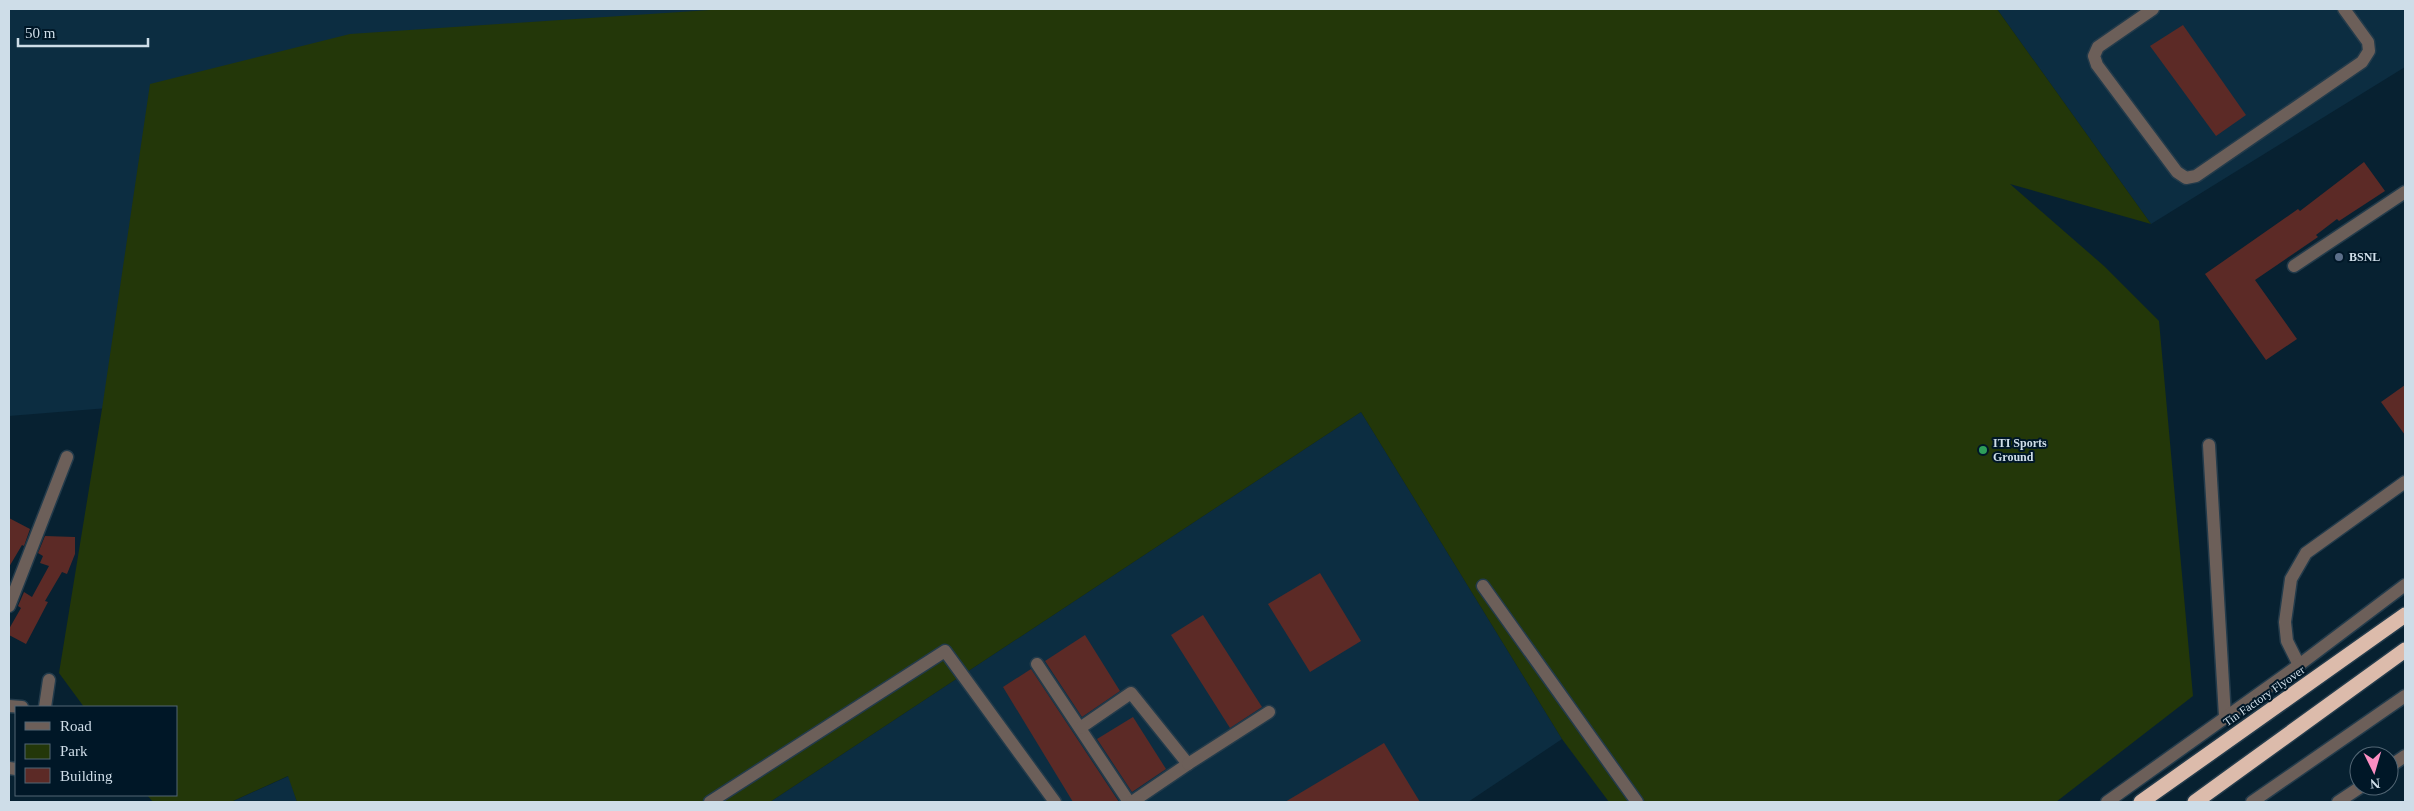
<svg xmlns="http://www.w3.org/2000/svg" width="2414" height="811" font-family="'Times New Roman',serif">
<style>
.built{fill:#0c2d41}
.green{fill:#233709}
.building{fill:#5c2a26}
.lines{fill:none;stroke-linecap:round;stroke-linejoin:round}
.minor-casing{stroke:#233b4b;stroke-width:15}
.highway-casing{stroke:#233b4b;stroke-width:18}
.minor{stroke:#6c5f59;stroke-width:12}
.highway{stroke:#dcbbab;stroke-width:15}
.service-dot{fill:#5c6f8a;stroke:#001727;stroke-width:2}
.leisure-dot{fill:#2e9e5b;stroke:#001727;stroke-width:2}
.labels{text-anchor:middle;stroke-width:4;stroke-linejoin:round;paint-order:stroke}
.poi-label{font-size:12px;font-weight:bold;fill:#cedde8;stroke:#001727;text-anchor:start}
.street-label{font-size:12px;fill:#cedde8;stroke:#001727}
</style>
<rect width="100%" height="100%" fill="#072131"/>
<g class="built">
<path d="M 9,9 L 779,9 L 766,355 L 9,416 Z"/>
<path d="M 1997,9 L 2403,9 L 2405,13 L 2405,67 L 2151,224 Z"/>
<path d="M 1361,412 L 1562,739 L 1468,802 L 770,802 Z"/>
<path d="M 289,776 L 297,802 L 231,802 Z"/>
</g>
<path class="green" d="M 725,9 L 1997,9 L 2151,224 L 2010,184 L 2104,266 L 2159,321 L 2193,696 L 2056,802 L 1609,802 L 1562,739 L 1361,412 L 770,802 L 297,802 L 288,776 L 231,802 L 153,802 L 147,795 L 176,795 L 176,707 L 84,707 L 59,673 L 102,409 L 150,84 L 350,34 Z"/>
<g class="building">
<path d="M 2183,25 L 2246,115 L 2216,136 L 2150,46 Z"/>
<path d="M 2364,162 L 2385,191 L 2339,221 L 2337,219 L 2316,235 L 2318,237 L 2255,280 L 2297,339 L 2266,360 L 2205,274 L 2298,209 L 2300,211 Z"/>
<path d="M 2405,385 L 2405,435 L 2381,402 Z"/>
<path d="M 9,518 L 30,529 L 24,546 L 22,545 L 9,567 Z"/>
<path d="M 45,536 L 75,537 L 75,554 L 67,574 L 62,572 L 45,601 L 48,602 L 26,644 L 9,635 L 9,629 L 21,608 L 18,606 L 24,592 L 32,597 L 49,566 L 40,563 L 43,556 L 38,553 Z"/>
<path d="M 1320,573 L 1361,641 L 1310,672 L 1268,604 Z"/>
<path d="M 1203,615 L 1262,707 L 1230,728 L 1171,635 Z"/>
<path d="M 1085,635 L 1120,691 L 1082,717 L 1045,661 Z"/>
<path d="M 1031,669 L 1119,802 L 1073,802 L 1003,687 Z"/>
<path d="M 1133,717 L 1166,769 L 1132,792 L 1097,739 Z"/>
<path d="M 1384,743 L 1420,802 L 1285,802 Z"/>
</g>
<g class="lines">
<g class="minor-casing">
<g id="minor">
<path d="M 2153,9 L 2098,47 L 2094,56 L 2097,65 L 2177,172 L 2186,178 L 2196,176 L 2362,62 L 2369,51 L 2368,42 L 2344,9"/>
<path d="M 2294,266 L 2405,192"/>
<path d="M 2209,445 L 2225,717"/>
<path d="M 1483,586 L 1637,802"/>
<path d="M 9,606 L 67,457"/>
<path d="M 1037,664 L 1129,802"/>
<path d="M 2299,665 L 2287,641 L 2285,622 L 2291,579 L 2306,553 L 2405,482"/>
<path d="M 9,706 L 22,707"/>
<path d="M 45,707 L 49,680"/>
<path d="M 1080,728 L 1131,693 L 1188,764 L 1132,802"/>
<path d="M 1188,764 L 1269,712"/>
<path d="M 2389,767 L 2405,756"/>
<path d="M 9,768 L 16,769"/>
<path d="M 710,802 L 945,651 L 1055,802"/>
<path d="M 2107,802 L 2299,665 L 2405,585"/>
<path d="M 2252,802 L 2405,696"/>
<path d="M 2338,802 L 2362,786"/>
</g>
</g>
<g class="highway-casing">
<g id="highway">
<path d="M 2141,802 L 2405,615"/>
<path d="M 2195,802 L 2405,650"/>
</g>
</g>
<use href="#minor" class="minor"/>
<use href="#highway" class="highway"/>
</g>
<circle class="service-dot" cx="2339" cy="257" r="5"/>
<circle class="leisure-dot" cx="1983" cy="450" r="5"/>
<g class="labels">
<g class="poi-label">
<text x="2349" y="261">BSNL</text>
<text x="1993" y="447">ITI Sports<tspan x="1993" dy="14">Ground</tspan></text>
</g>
<g class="street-label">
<text transform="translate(2264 696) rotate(-35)" y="4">Tin Factory Flyover</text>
</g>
</g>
<rect width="2414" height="811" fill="none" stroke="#cedde8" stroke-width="20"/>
<rect x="15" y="706" width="162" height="90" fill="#001727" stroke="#526674"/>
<rect x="25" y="722" width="25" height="8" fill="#6c5f59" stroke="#526674"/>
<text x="60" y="731" font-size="15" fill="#cedde8">Road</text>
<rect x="25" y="744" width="25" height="15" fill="#233709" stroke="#526674"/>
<text x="60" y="756" font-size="15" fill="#cedde8">Park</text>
<rect x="25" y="768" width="25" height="15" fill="#5c2a26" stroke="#526674"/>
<text x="60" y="781" font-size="15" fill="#cedde8">Building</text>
<g transform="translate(2374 771) rotate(175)"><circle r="24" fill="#001727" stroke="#526674"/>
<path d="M0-4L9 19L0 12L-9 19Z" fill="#fc8fc3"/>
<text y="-8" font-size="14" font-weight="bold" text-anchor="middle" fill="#cedde8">N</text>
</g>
<path d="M18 38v8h130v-8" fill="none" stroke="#cedde8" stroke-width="2.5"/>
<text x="25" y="38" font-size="15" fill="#cedde8" stroke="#001727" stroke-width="4" paint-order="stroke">50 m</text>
</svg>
